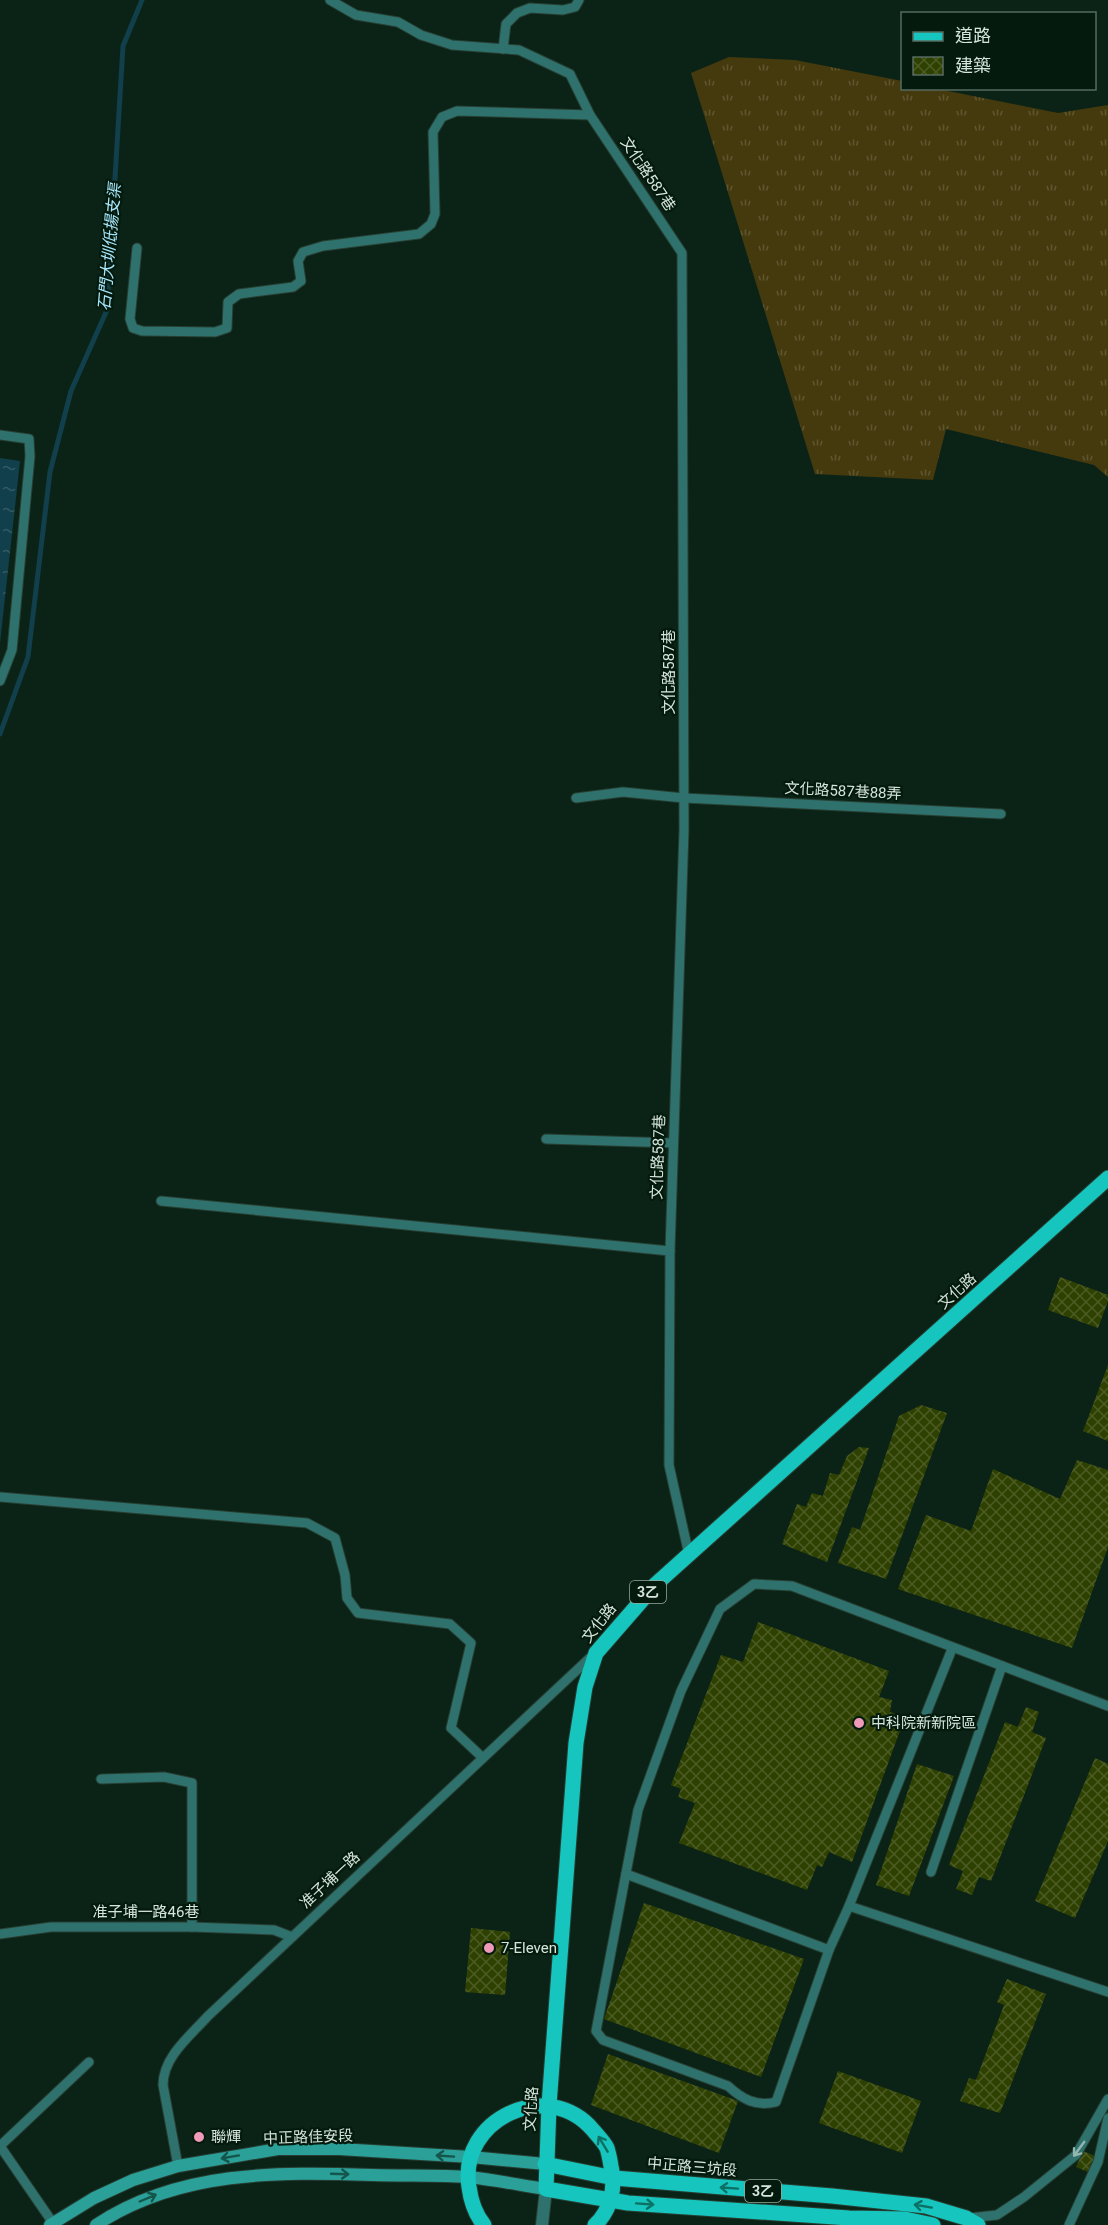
<svg xmlns="http://www.w3.org/2000/svg" width="1108" height="2225" font-family="Roboto,'Noto Sans TC',sans-serif">
<style>
.grass{fill:url(#grass-tufts)}
.water{fill:url(#water-ripples)}
.lines{fill:none;stroke-linecap:round;stroke-linejoin:round}
.stream{stroke:#113f4c;stroke-width:5}
.building{fill:url(#building-cross-hatch)}
.lane-casing{stroke:#273e32;stroke-width:11}
.street-casing{stroke:#273e32;stroke-width:14}
.secondary-casing{stroke:#273e32;stroke-width:14}
.primary-casing{stroke:#273e32;stroke-width:17}
.lane{stroke:#2f716c;stroke-width:9}
.street{stroke:#2f716c;stroke-width:12}
.secondary{stroke:#2aa099;stroke-width:12}
.primary{stroke:#16c5bd;stroke-width:15}
.oneway{stroke:#0c7065}
.oneway2{stroke:#93b7af}
.oneway3{stroke:#15564c}
.poi-dot{fill:#ef9ab8;stroke:#031a0d;stroke-width:2}
.labels{text-anchor:middle;stroke-width:4.5;stroke-linejoin:round;paint-order:stroke}
.shield{fill:#031a0d;stroke:#97a89d;stroke-width:1.5}
.shield-label{font-size:14px;font-weight:bold;fill:#d6e5db}
.street-label{font-size:15px;fill:#d6e5db;stroke:#031a0d}
.poi-label{font-size:15px;fill:#d6e5db;stroke:#031a0d;text-anchor:start}
.water-label{font-size:16px;font-style:italic;fill:#a9e9ff;stroke:#031a0d}
</style>
<defs>
<pattern id="grass-tufts" width="24" height="20" patternUnits="userSpaceOnUse" patternTransform="scale(1.5)"><rect width="24" height="20" fill="#45390e"/><path d="M3 7l-1-3M5 7V3M7 7l1-3M15 17l-1-3M17 17v-4M19 17l1-3" fill="none" stroke="#5f5630"/></pattern>
<pattern id="water-ripples" width="26" height="14" patternUnits="userSpaceOnUse" patternTransform="scale(1.5)"><rect width="26" height="14" fill="#113f4c"/><path d="M2 4q2-2 4 0t4 0M15 11q2-2 4 0t4 0" fill="none" stroke="#335b65"/></pattern>
<pattern id="building-cross-hatch" width="8" height="8" patternUnits="userSpaceOnUse" patternTransform="scale(1.5)"><rect width="8" height="8" fill="#2f4100"/><path d="M0 0l8 8M0 8l8-8" fill="none" stroke="#4c5c25"/></pattern>
</defs>
<rect width="100%" height="100%" fill="#0b2316"/>
<path class="grass" d="M 729,57 L 795,60 L 902,81 L 902,88 L 938,89 L 1058,113 L 1108,105 L 1108,477 L 1094,465 L 946,429 L 933,480 L 815,474 L 691,73 Z"/>
<path class="water" d="M 0,458 L 20,461 L 0,643 Z"/>
<g class="lines">
<path class="stream" d="M 0,734 L 28,657 L 50,472 L 71,391 L 107,310 L 123,46 L 142,0"/>
</g>
<g class="building">
<path d="M 1060,1277 L 1108,1295 L 1108,1301 L 1098,1328 L 1048,1310 Z"/>
<path d="M 1108,1365 L 1108,1441 L 1083,1431 Z"/>
<path d="M 921,1405 L 947,1413 L 886,1579 L 838,1563 L 852,1527 L 860,1530 L 899,1416 Z"/>
<path d="M 859,1447 L 869,1448 L 827,1562 L 782,1544 L 797,1504 L 806,1507 L 812,1493 L 823,1496 L 830,1473 L 839,1475 L 847,1456 Z"/>
<path d="M 1077,1460 L 1108,1470 L 1108,1547 L 1072,1648 L 898,1589 L 926,1515 L 971,1531 L 993,1469 L 1060,1499 Z"/>
<path d="M 758,1622 L 889,1671 L 879,1697 L 892,1700 L 890,1712 L 905,1717 L 852,1862 L 829,1852 L 822,1867 L 817,1865 L 807,1890 L 679,1843 L 695,1803 L 678,1797 L 681,1789 L 671,1785 L 721,1655 L 743,1662 Z"/>
<path d="M 1026,1707 L 1039,1712 L 1032,1732 L 1046,1738 L 991,1881 L 979,1877 L 972,1895 L 956,1889 L 963,1871 L 949,1865 L 1005,1722 L 1018,1727 Z"/>
<path d="M 1095,1758 L 1108,1764 L 1108,1841 L 1075,1918 L 1035,1901 Z"/>
<path d="M 917,1764 L 954,1776 L 909,1896 L 876,1885 Z"/>
<path d="M 644,1903 L 804,1959 L 761,2077 L 604,2019 Z"/>
<path d="M 471,1928 L 510,1932 L 505,1995 L 465,1992 Z"/>
<path d="M 1007,1979 L 1046,1994 L 1000,2113 L 960,2101 L 969,2078 L 976,2080 L 1004,2005 L 997,2002 Z"/>
<path d="M 608,2054 L 738,2101 L 719,2153 L 591,2105 Z"/>
<path d="M 838,2071 L 921,2101 L 902,2153 L 819,2123 Z"/>
<path d="M 1083,2151 L 1095,2156 L 1088,2172 L 1076,2167 Z"/>
</g>
<g class="lines">
<g class="lane-casing">
<g id="lane">
<path d="M 330,0 L 356,15 L 398,22 L 421,35 L 452,45 L 519,50 L 570,74 L 590,115 L 682,253 L 684,830 L 670,1251 L 669,1465 L 689,1555"/>
<path d="M 503,49 L 506,24 L 517,13 L 530,8 L 563,10 L 575,7 L 579,0"/>
<path d="M 137,248 L 130,319 L 133,328 L 142,331 L 215,332 L 227,328 L 228,302 L 239,294 L 293,287 L 301,281 L 298,261 L 303,252 L 323,246 L 419,234 L 431,224 L 435,214 L 433,132 L 442,117 L 457,111 L 590,115"/>
<path d="M 0,435 L 29,439 L 30,456 L 12,650 L 0,681"/>
<path d="M 576,798 L 623,792 L 684,798 L 1001,814"/>
<path d="M 546,1139 L 673,1143"/>
<path d="M 161,1201 L 670,1251"/>
<path d="M 0,1497 L 307,1523 L 335,1538 L 345,1575 L 347,1598 L 358,1613 L 450,1624 L 471,1643 L 451,1728 L 483,1758"/>
<path d="M 952,1649 L 849,1906 L 829,1950 L 776,2102 C 756,2107 742,2099 728,2086 L 603,2040 L 596,2031 L 638,1810 L 681,1691 L 720,1609 L 754,1584 L 792,1586 L 1108,1706"/>
<path d="M 101,1779 L 164,1777 L 192,1783 L 192,1927"/>
<path d="M 931,1872 L 1002,1666"/>
<path d="M 626,1874 L 829,1950"/>
<path d="M 849,1906 L 1108,1992"/>
<path d="M 0,1934 L 51,1927 L 192,1927 L 274,1930 L 292,1937"/>
<path d="M 178,2166 L 163,2085 C 163,2057 190,2036 208,2016 L 594,1654"/>
<path d="M 969,2218 L 997,2215 L 1024,2197 L 1076,2155 L 1108,2099"/>
<path d="M 53,2223 L 0,2146 L 89,2062"/>
<path d="M 1069,2225 L 1098,2162 L 1108,2118"/>
</g>
</g>
<g class="street-casing">
<path id="street" d="M 542,2225 L 546,2189"/>
</g>
<g class="secondary-casing">
<g id="secondary">
<path d="M 50,2225 L 94,2198 L 133,2180 L 178,2166 L 278,2149 L 339,2149 L 471,2157 L 545,2164"/>
<path d="M 96,2225 C 179,2170 278,2172 373,2175 C 405,2176 438,2175 469,2177 C 495,2180 520,2185 546,2189"/>
</g>
</g>
<g class="primary-casing">
<g id="primary">
<path d="M 545,2164 L 614,2178 L 832,2196 L 926,2206 L 966,2218 L 978,2225"/>
<path d="M 484,2225 C 475,2214 471,2202 469,2187 C 458,2119 548,2077 593,2130 C 598,2136 604,2142 607,2148 C 609,2154 610,2160 611,2166 C 616,2187 611,2210 595,2225"/>
<path d="M 933,2225 L 905,2219 L 849,2218 L 628,2203 L 546,2189 L 549,2105 L 576,1743 L 585,1687 L 596,1653 L 656,1584 L 1108,1178"/>
</g>
</g>
<use href="#lane" class="lane"/>
<use href="#street" class="street"/>
<use href="#secondary" class="secondary"/>
<use href="#primary" class="primary"/>
</g>
<defs><path id="oneway-shaft" d="M-6 0H5M1.5-3L5.5 0L1.5 3" fill="none" stroke-width="1.6" stroke-linecap="round" stroke-linejoin="round" transform="scale(1.5)"/></defs>
<g class="oneway">
<use href="#oneway-shaft" transform="translate(603 2144) rotate(-121)"/>
<use href="#oneway-shaft" transform="translate(729 2188) rotate(-176)"/>
<use href="#oneway-shaft" transform="translate(645 2204) rotate(4)"/>
<use href="#oneway-shaft" transform="translate(923 2206) rotate(-170)"/>
</g>
<use class="oneway2" href="#oneway-shaft" transform="translate(1079 2149) rotate(126)"/>
<g class="oneway3">
<use href="#oneway-shaft" transform="translate(445 2156) rotate(-176)"/>
<use href="#oneway-shaft" transform="translate(230 2157) rotate(170)"/>
<use href="#oneway-shaft" transform="translate(340 2174) rotate(2)"/>
<use href="#oneway-shaft" transform="translate(148 2198) rotate(-23)"/>
</g>
<g class="poi-dot">
<circle cx="859" cy="1723" r="6"/>
<circle cx="489" cy="1948" r="6"/>
<circle cx="199" cy="2137" r="6"/>
</g>
<g class="labels">
<g class="shield">
<rect x="630" y="1581" width="36" height="22" rx="4.5"/>
<rect x="745" y="2180" width="36" height="22" rx="4.5"/>
</g>
<g class="shield-label">
<text x="648" y="1597">3乙</text>
<text x="763" y="2196">3乙</text>
</g>
<g class="street-label">
<text transform="translate(648 174) rotate(56)" y="5">文化路587巷</text>
<text transform="translate(669 672) rotate(-90)" y="5">文化路587巷</text>
<text transform="translate(843 791) rotate(3)" y="5">文化路587巷88弄</text>
<text transform="translate(658 1157) rotate(-88)" y="5">文化路587巷</text>
<text transform="translate(957 1291) rotate(-42)" y="5">文化路</text>
<text transform="translate(599 1623) rotate(-52)" y="5">文化路</text>
<text transform="translate(330 1880) rotate(-43)" y="5">准子埔一路</text>
<text x="146" y="1917">准子埔一路46巷</text>
<text transform="translate(531 2109) rotate(-86)" y="5">文化路</text>
<text transform="translate(308 2137) rotate(-2)" y="5">中正路佳安段</text>
<text transform="translate(692 2167) rotate(5)" y="5">中正路三坑段</text>
</g>
<g class="poi-label">
<text x="871" y="1728">中科院新新院區</text>
<text x="501" y="1953">7-Eleven</text>
<text x="211" y="2142">聯輝</text>
</g>
<g class="water-label">
<text transform="translate(109 247) rotate(-85)" y="6">石門大圳低揚支渠</text>
</g>
</g>
<rect x="901" y="12" width="195" height="78" fill="#031a0d" stroke="#576b5f" stroke-width="1.5"/>
<rect x="913" y="32" width="30" height="9" fill="#16c5bd" stroke="#576b5f" stroke-width="1.5"/>
<text x="955" y="42" font-size="18" fill="#d6e5db">道路</text>
<rect x="913" y="57" width="30" height="18" fill="url(#building-cross-hatch)" stroke="#576b5f" stroke-width="1.5"/>
<text x="955" y="72" font-size="18" fill="#d6e5db">建築</text>
</svg>
